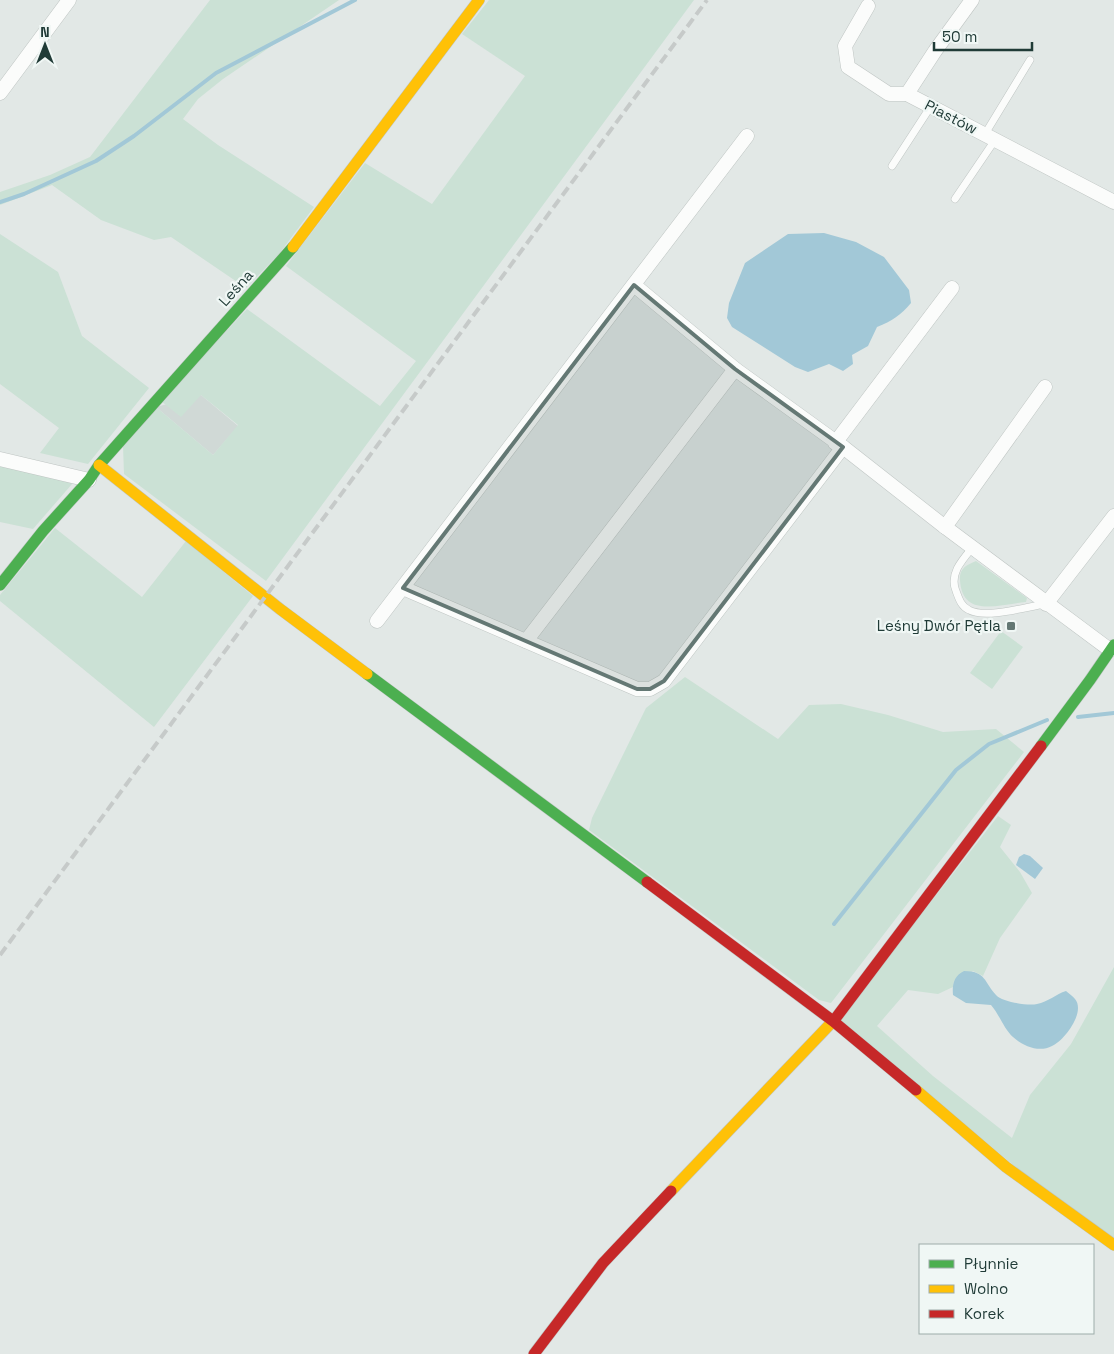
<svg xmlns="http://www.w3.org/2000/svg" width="1114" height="1354" font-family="'Space Grotesk',sans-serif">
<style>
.built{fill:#d0d9d6}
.green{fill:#cbe1d5}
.water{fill:#a2c8d7}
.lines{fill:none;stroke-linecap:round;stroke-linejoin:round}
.stream{stroke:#a2c8d7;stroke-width:4}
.lane-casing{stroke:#bfc5c3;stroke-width:8}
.street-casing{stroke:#bfc5c3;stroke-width:15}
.fast-casing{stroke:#bec5c3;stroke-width:12}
.slow-casing{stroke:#bec5c3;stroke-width:12}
.jam-casing{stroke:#bec5c3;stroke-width:12}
.lane{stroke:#fbfcfb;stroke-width:7}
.street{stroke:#fbfcfb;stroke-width:14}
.fast{stroke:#4caf50;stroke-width:11}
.slow{stroke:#ffc107;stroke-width:11}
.jam{stroke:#c62828;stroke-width:11}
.rail{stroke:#c6cac9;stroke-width:4;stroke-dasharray:10 5;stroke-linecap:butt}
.marked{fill:#647874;fill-opacity:0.2;stroke:#647874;stroke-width:4;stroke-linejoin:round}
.poi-dot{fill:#647874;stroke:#f0f7f5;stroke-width:2}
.labels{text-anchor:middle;stroke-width:4.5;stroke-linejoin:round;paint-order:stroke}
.street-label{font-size:15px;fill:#203b37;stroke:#f0f7f5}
.poi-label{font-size:15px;fill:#203b37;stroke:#f0f7f5;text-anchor:end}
</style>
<rect width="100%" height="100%" fill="#e2e8e6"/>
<path class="built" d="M 201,395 L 238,426 L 213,455 L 156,407 Z"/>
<g class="green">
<path d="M 210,0 L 339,0 L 223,79 L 198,99 L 183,119 L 218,145 L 314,207 L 279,254 L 246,288 L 171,237 L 154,240 L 101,220 L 52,185 L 0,205 L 0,192 L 50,175 L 90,157 Z"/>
<path d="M 489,0 L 694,0 L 266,581 L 124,474 L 123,446 L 156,407 L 213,455 L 238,425 L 201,395 L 181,417 L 161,401 L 247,309 L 380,406 L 416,361 L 286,266 L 365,163 L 432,204 L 525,76 L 462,34 Z"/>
<path d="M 0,234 L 58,272 L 82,336 L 149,388 L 88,464 L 40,453 L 59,428 L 0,384 Z"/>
<path d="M 0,463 L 64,478 L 72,484 L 33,529 L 0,522 Z"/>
<path d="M 55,528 L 142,597 L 186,541 L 253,596 L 154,727 L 0,601 L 0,595 Z"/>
<path d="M 976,561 L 1027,598 L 1026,602 C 1000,604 962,619 960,580 C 959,569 966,565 976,561 Z"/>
<path d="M 1001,631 L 1023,647 L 992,689 L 970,673 Z"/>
<path d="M 685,677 L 778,739 L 809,705 L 841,704 L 888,715 L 943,732 L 996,729 L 1024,752 L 831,1003 L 819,1000 L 589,830 L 592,818 L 646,708 Z"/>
<path d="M 998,816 L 1011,825 L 1000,847 L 1020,872 L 1032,893 L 1000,938 L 983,976 L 973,971 L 954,981 L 953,987 L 938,994 L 908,990 L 877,1026 L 933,1076 L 1012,1138 L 1030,1095 L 1071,1044 L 1114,967 L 1114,1238 L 1023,1173 L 839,1020 Z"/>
</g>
<g class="water">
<path d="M 824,233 L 856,242 L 884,257 L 909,290 L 911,303 C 901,315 892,321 877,327 L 868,346 L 852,355 L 853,364 L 843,371 L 829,364 L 808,372 L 795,367 L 732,327 L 727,318 L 729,303 L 745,263 L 788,234 Z"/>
<path d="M 1024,854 L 1030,856 L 1043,868 L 1035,879 L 1016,865 L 1019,857 Z"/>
<path d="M 964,971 C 986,971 984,982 996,995 C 1002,1002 1028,1006 1037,1004 C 1048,1002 1056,994 1066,991 C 1069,994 1073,996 1075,999 C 1086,1012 1064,1041 1052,1046 C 1039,1053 1023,1046 1013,1037 C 1004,1029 999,1014 991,1005 L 966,1003 L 953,995 C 952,984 954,976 964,971 Z"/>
</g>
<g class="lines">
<g class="stream">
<path d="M 0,202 L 24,194 L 96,161 L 134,136 L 216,73 L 355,0"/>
<path d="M 1078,717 L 1114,713"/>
<path d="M 834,924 L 956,770 L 989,744 L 1047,720"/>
</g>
<g class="lane-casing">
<g id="lane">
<path d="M 985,134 L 1030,60"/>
<path d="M 892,166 L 931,106"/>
<path d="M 955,199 L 995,140"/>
<path d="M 973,547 C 962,560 949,574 956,591 C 959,599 961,606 969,610 C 986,619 1026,607 1045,604"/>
</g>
</g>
<g class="street-casing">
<g id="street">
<path d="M 868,6 L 845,46 L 848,67 L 889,94 L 907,94 L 1114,202"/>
<path d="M 0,93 L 69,0"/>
<path d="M 907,94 L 935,51 L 972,0"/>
<path d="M 634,285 L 735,369 L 843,447 L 945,527 L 1110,650"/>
<path d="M 835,443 L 952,288"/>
<path d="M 0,459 L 89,480"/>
<path d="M 945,527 L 1045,387"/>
<path d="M 403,588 L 637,689 L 650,689 L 664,681 L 843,447"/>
<path d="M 1046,604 L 1114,516"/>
<path d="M 377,621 L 747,136"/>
<path d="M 526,641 L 735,369"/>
</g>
</g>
<g class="fast-casing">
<g id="fast">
<path d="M 0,585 L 43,531 L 89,480 L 99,465 L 293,247"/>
<path d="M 367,674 L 647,882"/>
<path d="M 1041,746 L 1090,680 L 1114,645"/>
</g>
</g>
<g class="slow-casing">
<g id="slow">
<path d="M 293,247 L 479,0"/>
<path d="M 99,465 L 280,609 L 367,674"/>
<path d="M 916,1090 L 1006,1167 L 1114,1245"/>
<path d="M 671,1191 L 835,1019"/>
</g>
</g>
<g class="jam-casing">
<g id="jam">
<path d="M 647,882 L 833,1021 L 916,1090"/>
<path d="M 835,1019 L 1041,746"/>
<path d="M 534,1354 L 603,1263 L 671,1191"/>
</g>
</g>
<use href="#lane" class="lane"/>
<use href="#street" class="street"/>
<use href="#fast" class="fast"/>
<use href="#slow" class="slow"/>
<use href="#jam" class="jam"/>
<path class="rail" d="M 0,955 L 707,0"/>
</g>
<path class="marked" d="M 634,285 L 735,369 L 843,447 L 664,681 L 650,689 L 637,689 L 403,588 Z"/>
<rect class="poi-dot" x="1006" y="621" width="10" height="10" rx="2.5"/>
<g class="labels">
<g class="street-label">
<text transform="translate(951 117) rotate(27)" y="5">Piastów</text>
<text transform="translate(236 288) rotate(-48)" y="5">Leśna</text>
</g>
<g class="poi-label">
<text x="1001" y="631">Leśny Dwór Pętla</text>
</g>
</g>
<rect x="919" y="1244" width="175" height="90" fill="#f0f7f5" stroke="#9daca9"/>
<rect x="929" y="1260" width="25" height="8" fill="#4caf50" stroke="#9daca9"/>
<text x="964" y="1269" font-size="15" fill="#203b37">Płynnie</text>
<rect x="929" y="1285" width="25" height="8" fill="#ffc107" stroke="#9daca9"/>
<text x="964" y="1294" font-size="15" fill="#203b37">Wolno</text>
<rect x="929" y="1310" width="25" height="8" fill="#c62828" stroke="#9daca9"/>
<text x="964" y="1319" font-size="15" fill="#203b37">Korek</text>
<g transform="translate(45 45)" stroke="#f0f7f5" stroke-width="4" paint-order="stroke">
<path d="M0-4L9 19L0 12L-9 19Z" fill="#203b37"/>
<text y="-8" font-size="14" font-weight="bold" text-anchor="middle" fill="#203b37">N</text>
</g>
<path d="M934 42v8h98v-8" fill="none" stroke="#203b37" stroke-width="2.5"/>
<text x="942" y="42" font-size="15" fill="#203b37" stroke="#f0f7f5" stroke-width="4" paint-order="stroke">50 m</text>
</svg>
